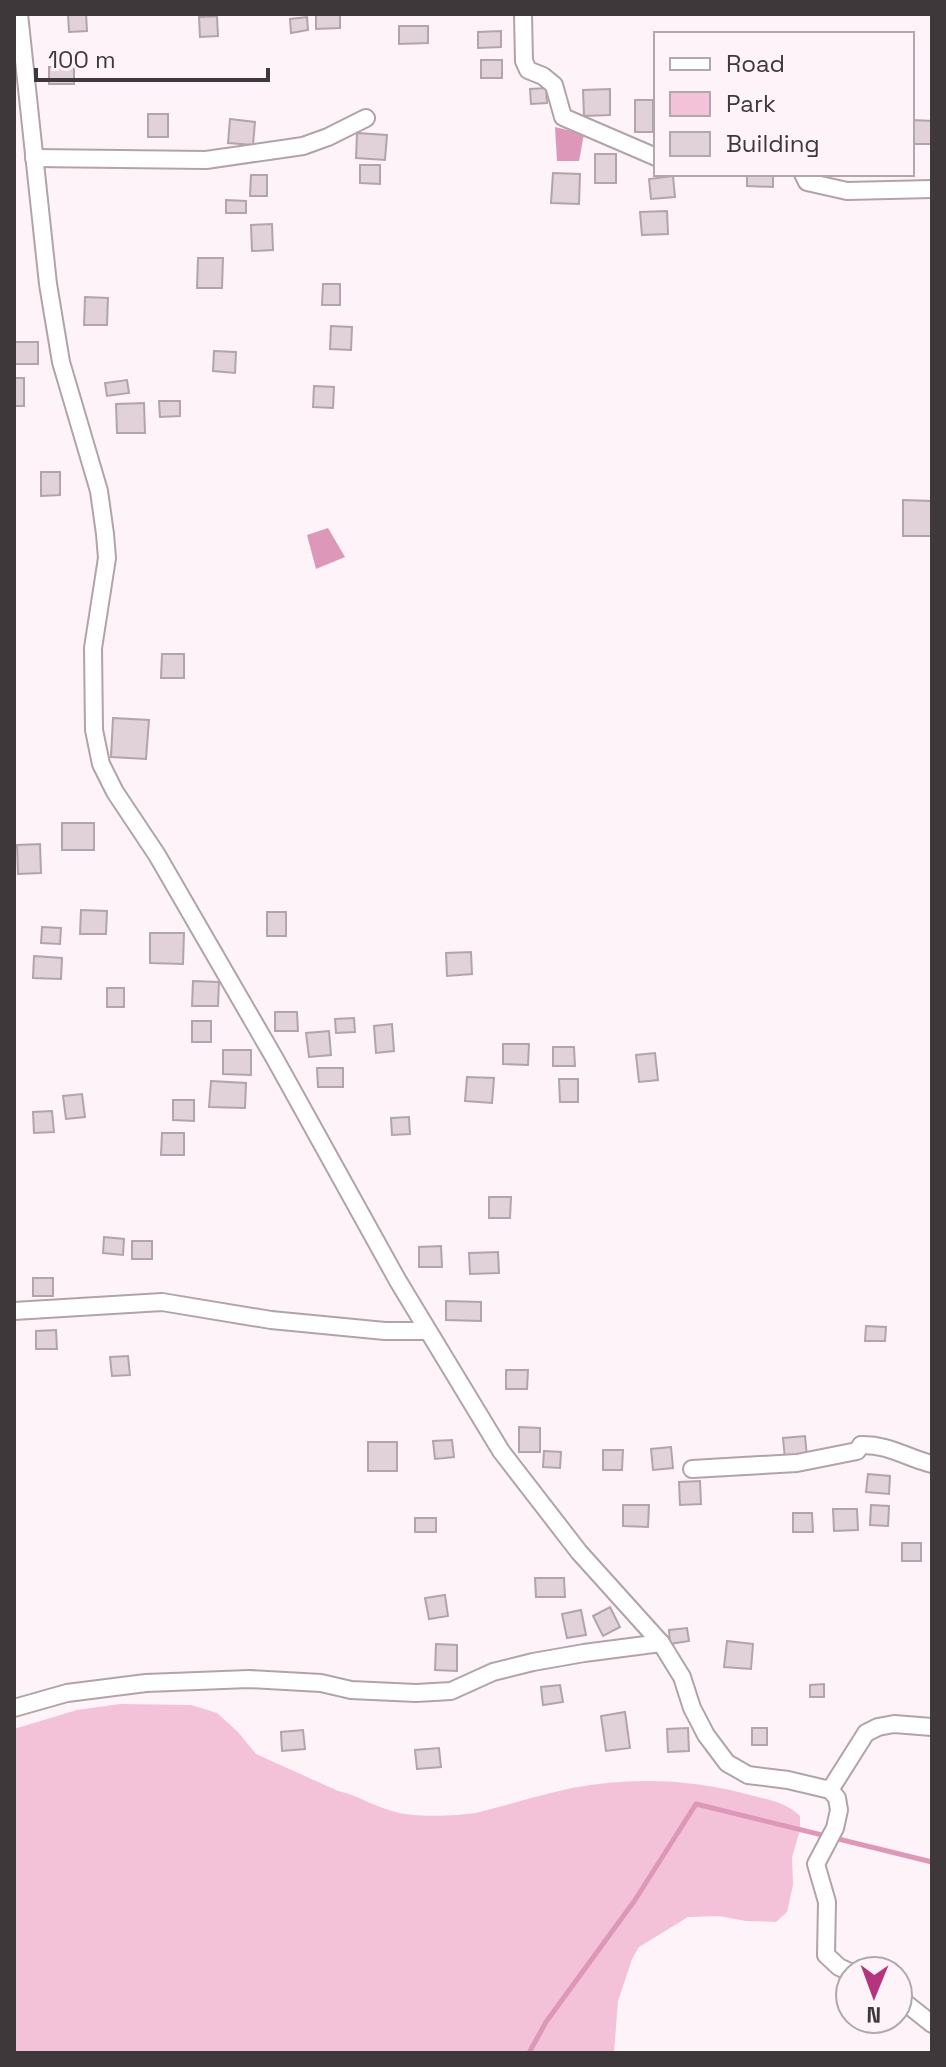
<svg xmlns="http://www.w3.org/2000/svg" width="946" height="2067" font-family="'Space Grotesk',sans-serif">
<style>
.green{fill:#f3c2d8}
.water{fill:#dd98b9}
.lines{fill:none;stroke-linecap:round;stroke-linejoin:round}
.stream{stroke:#dd98b9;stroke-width:5}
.building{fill:#e1d1d8;stroke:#b3a4ab;stroke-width:2}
.minor-casing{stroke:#b2a3a9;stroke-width:20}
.minor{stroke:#fff;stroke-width:16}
</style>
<rect width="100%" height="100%" fill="#fdf3f8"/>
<path class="green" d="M 120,1704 L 191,1705 L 217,1713 L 238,1732 L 256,1754 L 338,1791 C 357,1795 373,1806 392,1811 C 413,1818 454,1816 476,1813 C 508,1805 540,1795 572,1788 C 631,1777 692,1779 750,1795 C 769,1800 786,1802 800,1816 L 800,1830 L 792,1857 L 793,1885 L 787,1912 L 776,1922 L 746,1921 L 719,1916 L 688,1917 L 639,1947 L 632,1959 L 618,2001 L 614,2053 L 14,2053 L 14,1729 L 77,1710 Z"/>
<g class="water">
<path d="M 555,127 L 584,134 L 579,161 L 557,161 Z"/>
<path d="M 328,528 L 345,557 L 316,569 L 307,535 Z"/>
</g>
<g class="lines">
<path class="stream" d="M 529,2053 L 546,2022 L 635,1900 L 696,1804 L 932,1862"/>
</g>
<g class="building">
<path d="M 68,14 L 86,14 L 87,31 L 69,32 Z"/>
<path d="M 316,14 L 340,14 L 340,28 L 316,29 Z"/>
<path d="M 217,16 L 218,36 L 200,37 L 199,17 Z"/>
<path d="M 307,17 L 308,30 L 291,33 L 290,19 Z"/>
<path d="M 399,26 L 428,26 L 428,43 L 399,44 Z"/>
<path d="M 501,31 L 501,47 L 478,48 L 478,32 Z"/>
<rect x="481" y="60" width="21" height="18"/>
<rect x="49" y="67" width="25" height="17"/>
<path d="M 546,88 L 547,103 L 531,104 L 530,89 Z"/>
<path d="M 610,89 L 610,115 L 584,116 L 583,90 Z"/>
<rect x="635" y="100" width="18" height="32"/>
<rect x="148" y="114" width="20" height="23"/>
<path d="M 230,119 L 255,122 L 253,145 L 228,143 Z"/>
<path d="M 912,120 L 932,121 L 932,144 L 912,144 Z"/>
<path d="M 357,133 L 387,135 L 385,160 L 356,158 Z"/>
<rect x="595" y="154" width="21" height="29"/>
<path d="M 360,165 L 380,165 L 380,184 L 360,183 Z"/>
<path d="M 553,173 L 580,174 L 579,204 L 551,203 Z"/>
<path d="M 747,174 L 773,174 L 773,187 L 747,186 Z"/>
<path d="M 251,175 L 267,175 L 267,196 L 250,196 Z"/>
<path d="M 673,176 L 675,197 L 651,199 L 649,179 Z"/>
<path d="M 226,200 L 246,201 L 246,213 L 226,213 Z"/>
<path d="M 667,211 L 668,234 L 642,235 L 640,212 Z"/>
<path d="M 272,224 L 273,250 L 252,251 L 251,225 Z"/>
<path d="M 198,258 L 223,258 L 222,288 L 197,288 Z"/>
<path d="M 323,284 L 340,284 L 340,305 L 322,305 Z"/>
<path d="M 85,297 L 108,298 L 107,325 L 84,325 Z"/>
<path d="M 331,326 L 352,327 L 351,350 L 330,349 Z"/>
<rect x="14" y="342" width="24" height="22"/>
<path d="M 214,351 L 236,352 L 235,373 L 213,371 Z"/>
<rect x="14" y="378" width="10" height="28"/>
<path d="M 127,380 L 129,393 L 107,396 L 105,383 Z"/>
<path d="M 314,386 L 334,387 L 333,408 L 313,407 Z"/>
<path d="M 159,401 L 180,401 L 180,416 L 160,417 Z"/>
<path d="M 144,403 L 145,433 L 117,433 L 116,404 Z"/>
<path d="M 41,472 L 60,472 L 60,495 L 41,496 Z"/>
<path d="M 903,500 L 932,501 L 932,536 L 903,536 Z"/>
<path d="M 162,654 L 184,654 L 184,678 L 161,678 Z"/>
<path d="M 113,718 L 149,720 L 146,759 L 111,757 Z"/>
<rect x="62" y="823" width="32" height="27"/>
<path d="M 40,844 L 41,873 L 18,874 L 17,845 Z"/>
<path d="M 81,910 L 107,911 L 106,934 L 80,934 Z"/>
<rect x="267" y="912" width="19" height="24"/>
<path d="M 42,927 L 61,928 L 60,944 L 41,943 Z"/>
<path d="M 150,933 L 184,933 L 183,964 L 150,963 Z"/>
<path d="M 471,952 L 472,974 L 447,976 L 446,953 Z"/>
<path d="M 34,956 L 62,958 L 61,979 L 33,978 Z"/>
<path d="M 193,981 L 219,982 L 218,1006 L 192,1006 Z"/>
<rect x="107" y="988" width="17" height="19"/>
<path d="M 275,1012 L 297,1012 L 298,1031 L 275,1031 Z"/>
<path d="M 354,1018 L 355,1032 L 336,1033 L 335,1019 Z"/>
<rect x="192" y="1021" width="19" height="21"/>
<path d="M 392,1024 L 394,1051 L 376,1053 L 374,1026 Z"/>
<path d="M 329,1031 L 331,1055 L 309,1057 L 306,1033 Z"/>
<path d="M 503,1044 L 529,1044 L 528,1065 L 503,1064 Z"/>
<path d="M 553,1047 L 574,1047 L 575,1066 L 553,1066 Z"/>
<path d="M 223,1050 L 251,1050 L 251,1075 L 223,1074 Z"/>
<path d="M 655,1053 L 658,1080 L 639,1082 L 636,1055 Z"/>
<path d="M 317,1068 L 343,1068 L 343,1087 L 318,1087 Z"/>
<path d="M 467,1077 L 494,1078 L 492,1103 L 465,1101 Z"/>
<path d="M 559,1079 L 578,1079 L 578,1102 L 560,1102 Z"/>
<path d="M 211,1081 L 246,1083 L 245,1108 L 209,1107 Z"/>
<path d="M 82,1094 L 85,1117 L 66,1119 L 63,1096 Z"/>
<path d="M 173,1100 L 194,1100 L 194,1121 L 173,1120 Z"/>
<path d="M 52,1111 L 54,1132 L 34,1133 L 33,1112 Z"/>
<path d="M 409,1117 L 410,1134 L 392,1135 L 391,1118 Z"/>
<path d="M 162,1133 L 184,1133 L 184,1155 L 161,1155 Z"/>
<path d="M 489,1197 L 511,1197 L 510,1218 L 489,1218 Z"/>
<path d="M 104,1237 L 124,1239 L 123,1255 L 103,1253 Z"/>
<rect x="132" y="1241" width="20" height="18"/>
<path d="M 441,1246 L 442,1267 L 419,1267 L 419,1247 Z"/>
<path d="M 498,1252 L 499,1273 L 470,1274 L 469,1253 Z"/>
<rect x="33" y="1278" width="20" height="18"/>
<path d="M 446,1301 L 481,1302 L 481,1321 L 446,1320 Z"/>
<path d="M 866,1326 L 886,1327 L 885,1341 L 865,1341 Z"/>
<path d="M 56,1330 L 57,1349 L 36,1349 L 36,1331 Z"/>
<path d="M 128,1356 L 130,1375 L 112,1376 L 110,1357 Z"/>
<path d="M 506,1370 L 528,1370 L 527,1389 L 506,1389 Z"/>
<path d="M 519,1427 L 540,1428 L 540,1452 L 519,1452 Z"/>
<path d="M 805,1436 L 807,1457 L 785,1459 L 783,1438 Z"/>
<path d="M 452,1440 L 454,1457 L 435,1459 L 433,1441 Z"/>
<rect x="368" y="1442" width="29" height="29"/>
<path d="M 671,1447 L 673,1468 L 653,1470 L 651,1449 Z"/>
<path d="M 603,1450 L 623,1450 L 622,1470 L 603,1470 Z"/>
<path d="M 544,1451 L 561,1452 L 560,1468 L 543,1467 Z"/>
<path d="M 868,1474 L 890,1476 L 889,1494 L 866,1492 Z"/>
<path d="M 700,1481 L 701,1504 L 680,1505 L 679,1482 Z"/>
<path d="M 623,1505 L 649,1505 L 648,1527 L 623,1526 Z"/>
<path d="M 871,1505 L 889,1506 L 888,1526 L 870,1525 Z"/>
<path d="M 833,1509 L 857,1509 L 858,1530 L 834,1531 Z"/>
<path d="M 793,1513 L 812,1513 L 813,1532 L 793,1532 Z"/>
<rect x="415" y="1518" width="21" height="14"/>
<rect x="902" y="1543" width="19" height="18"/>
<path d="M 535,1578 L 564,1578 L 565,1597 L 536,1597 Z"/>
<path d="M 445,1595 L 448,1616 L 429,1619 L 425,1598 Z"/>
<path d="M 610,1607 L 620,1627 L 603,1636 L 593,1616 Z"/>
<path d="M 581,1610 L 586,1635 L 567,1638 L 562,1614 Z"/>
<path d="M 687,1628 L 689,1641 L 670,1644 L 669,1630 Z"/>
<path d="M 727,1641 L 753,1644 L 751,1669 L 724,1667 Z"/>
<path d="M 436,1644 L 457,1645 L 457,1671 L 435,1670 Z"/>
<path d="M 824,1684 L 824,1697 L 810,1697 L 810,1685 Z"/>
<path d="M 560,1685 L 563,1702 L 543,1705 L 541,1687 Z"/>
<path d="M 625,1712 L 630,1748 L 606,1751 L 601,1716 Z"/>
<path d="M 688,1728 L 689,1751 L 668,1752 L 667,1729 Z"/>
<rect x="752" y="1728" width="15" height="17"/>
<path d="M 303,1730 L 305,1749 L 282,1751 L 281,1732 Z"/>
<path d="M 439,1748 L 441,1767 L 417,1769 L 415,1750 Z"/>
</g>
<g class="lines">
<g class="minor-casing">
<g id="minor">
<path d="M 19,14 L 48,284 L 61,362 L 99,491 L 105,534 L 107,558 L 93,648 L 94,730 L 101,764 L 115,792 L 157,855 L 275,1059 L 398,1281 L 501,1451 L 579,1552 L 661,1643 L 682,1677 L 692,1708 L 706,1735 L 727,1763 L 748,1775 L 788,1780 L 830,1790 L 837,1798 L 839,1810 L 835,1828 L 816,1864 L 827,1902 L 826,1955 L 839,1967 L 850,1972"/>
<path d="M 523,14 L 524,61 L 528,70 L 543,76 L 554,85 L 563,117 L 656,157"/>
<path d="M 34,158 L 206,160 L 303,146 L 328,137 L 366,118"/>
<path d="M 803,174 L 807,182 L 847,191 L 932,189"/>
<path d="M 14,1311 L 162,1302 L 271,1320 L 385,1331 L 427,1331"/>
<path d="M 692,1469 L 797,1463 L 857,1451 L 861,1445 C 888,1444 907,1458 932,1464"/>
<path d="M 14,1708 L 67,1693 L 146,1683 L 249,1679 L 321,1683 L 351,1690 L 416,1693 L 451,1691 L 493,1672 L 533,1662 L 584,1653 L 661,1643"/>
<path d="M 830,1790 L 866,1733 L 878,1727 L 894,1724 L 932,1727"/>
<path d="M 898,1997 L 932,2024"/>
</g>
</g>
<use href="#minor" class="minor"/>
</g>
<rect width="946" height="2067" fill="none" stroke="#3e383b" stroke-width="32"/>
<rect x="654" y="32" width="260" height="144" fill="#fdf3f8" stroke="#b1a8ac" stroke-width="2"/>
<rect x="670" y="58" width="40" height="12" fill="#ffffff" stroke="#b1a8ac" stroke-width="2"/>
<text x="726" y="72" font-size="24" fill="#3e383b">Road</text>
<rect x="670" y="92" width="40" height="24" fill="#f3c2d8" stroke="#b1a8ac" stroke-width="2"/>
<text x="726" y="112" font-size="24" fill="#3e383b">Park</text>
<rect x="670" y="132" width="40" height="24" fill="#e1d1d8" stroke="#b1a8ac" stroke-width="2"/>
<text x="726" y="152" font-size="24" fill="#3e383b">Building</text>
<g transform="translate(874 1995) rotate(181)"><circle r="38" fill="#fdf3f8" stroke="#b1a8ac" stroke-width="2"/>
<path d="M0-6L14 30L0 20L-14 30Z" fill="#b5347e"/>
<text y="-12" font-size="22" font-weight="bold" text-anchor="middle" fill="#3e383b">N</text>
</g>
<path d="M36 68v12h232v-12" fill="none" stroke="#3e383b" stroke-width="4"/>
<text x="48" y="68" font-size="24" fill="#3e383b" stroke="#fdf3f8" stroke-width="6" paint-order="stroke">100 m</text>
</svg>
